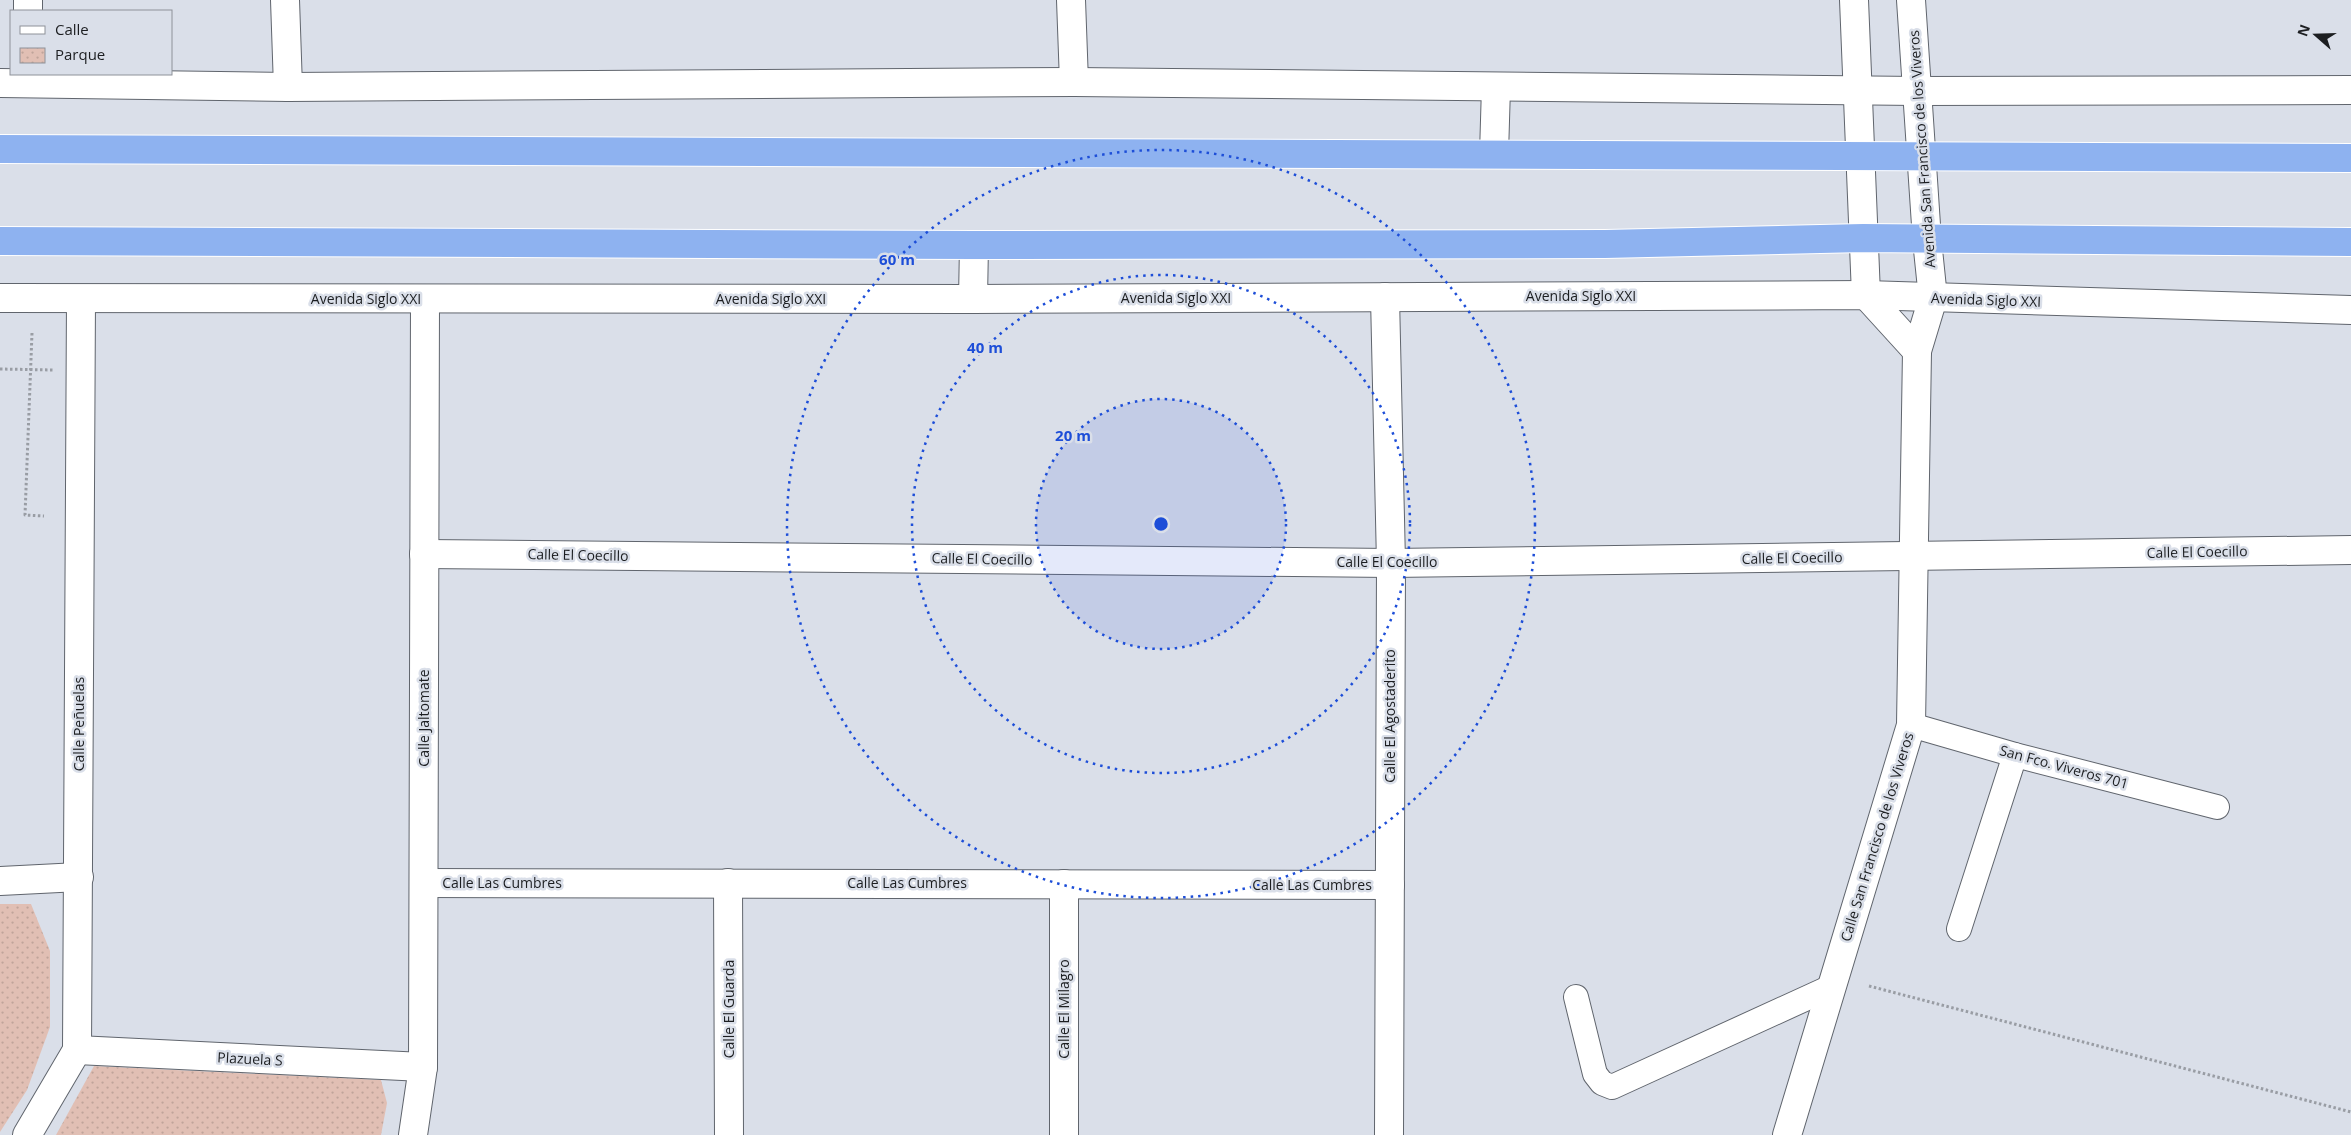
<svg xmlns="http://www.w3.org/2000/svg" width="2351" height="1135" font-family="'Open Sans',sans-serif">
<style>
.park{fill:url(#park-dots)}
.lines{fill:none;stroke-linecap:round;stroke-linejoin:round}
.lane-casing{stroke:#60656d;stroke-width:26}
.street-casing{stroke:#60656d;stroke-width:30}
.secondary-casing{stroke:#60656d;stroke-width:30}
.highway-casing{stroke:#fff;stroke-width:30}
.path{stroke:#999da4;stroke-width:3;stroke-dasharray:2.5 2.5;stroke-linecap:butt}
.lane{stroke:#fff;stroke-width:24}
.street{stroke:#fff;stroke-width:28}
.secondary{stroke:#fff;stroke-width:28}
.highway{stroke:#8eb2f0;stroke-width:28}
.path-bridge{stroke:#999da4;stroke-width:3;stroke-dasharray:2.5 2.5;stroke-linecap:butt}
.ring{fill:none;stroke:#1d4ed8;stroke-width:2.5;stroke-dasharray:2.5 5}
.labels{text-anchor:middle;stroke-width:5;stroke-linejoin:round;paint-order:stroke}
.street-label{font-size:14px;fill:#1c1e21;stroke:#dadfe9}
.centre{fill:#1d4ed8;stroke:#dadfe9;stroke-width:2.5}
.ring-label{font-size:15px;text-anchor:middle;font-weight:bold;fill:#1d4ed8;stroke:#dadfe9;stroke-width:5;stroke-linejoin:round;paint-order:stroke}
</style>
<defs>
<pattern id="park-dots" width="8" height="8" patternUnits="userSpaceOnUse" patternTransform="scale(1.25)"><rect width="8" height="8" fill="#e1bfb4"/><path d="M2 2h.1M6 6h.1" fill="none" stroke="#c0a49a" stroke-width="1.8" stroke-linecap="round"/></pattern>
</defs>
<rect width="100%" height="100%" fill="#dadfe9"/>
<g class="park">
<path d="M 0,904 L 31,904 L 50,951 L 50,1027 L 27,1090 L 0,1132 Z"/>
<path d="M 94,1066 L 381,1080 L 387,1103 L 381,1135 L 56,1135 Z"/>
</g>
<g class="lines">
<g class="lane-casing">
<g id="lane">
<path d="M 1911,725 L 2015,755 L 2217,807"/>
<path d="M 1959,929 L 2015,755"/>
<path d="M 1576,997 L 1595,1074 L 1602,1083 L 1612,1087 L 1831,987"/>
</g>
</g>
<g class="street-casing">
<g id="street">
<path d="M 285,0 L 288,87"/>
<path d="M 1071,0 L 1074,82"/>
<path d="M 1866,295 L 1917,351"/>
<path d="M 1385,297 L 1391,563 L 1389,1135"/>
<path d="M 424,554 L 1391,563 L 2351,550"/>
<path d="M 0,881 L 79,877"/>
<path d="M 425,883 L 1390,885"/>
<path d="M 728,883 L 729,1135"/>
<path d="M 1064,884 L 1064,1135"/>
<path d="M 77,1050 L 423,1067"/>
<path d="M 27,1135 L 77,1050 L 81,299"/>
<path d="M 413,1135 L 423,1067 L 425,300"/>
<path d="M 1787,1135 L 1911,725 L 1917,351 L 1933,298"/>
</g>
</g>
<g class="secondary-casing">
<g id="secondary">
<path d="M 1854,0 L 1866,295"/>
<path d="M 1911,0 L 1927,240 L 1933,298"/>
<path d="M 28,11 L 28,0"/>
<path d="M 0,83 L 288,87 L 1074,82 L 1917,91 L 2351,90"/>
<path d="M 1494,154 L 1496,87"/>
<path d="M 0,298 L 973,299 L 1866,295 L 2351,310"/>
<path d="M 973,299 L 974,245"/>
</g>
</g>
<g class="highway-casing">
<g id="highway">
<path d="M 0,149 L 2351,158"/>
<path d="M 0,241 L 974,245 L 1605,244 L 1863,238 L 2351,242"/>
</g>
</g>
<g class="path">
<path d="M 32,333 L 25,515 L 44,516"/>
<path d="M 1869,986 L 2351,1112"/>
</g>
<use href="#lane" class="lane"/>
<use href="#street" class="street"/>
<use href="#secondary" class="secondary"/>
<use href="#highway" class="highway"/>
<path class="path-bridge" d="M 0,369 L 54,370"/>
</g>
<circle cx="1161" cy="524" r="125" fill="#1d4ed8" fill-opacity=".12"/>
<g class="ring">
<circle cx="1161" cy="524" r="125"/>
<circle cx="1161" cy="524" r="249"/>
<circle cx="1161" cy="524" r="374"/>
</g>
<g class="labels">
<g class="street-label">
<text transform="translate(1922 149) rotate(-94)" y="5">Avenida San Francisco de los Viveros</text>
<text x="1581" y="301">Avenida Siglo XXI</text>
<text x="1176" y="303">Avenida Siglo XXI</text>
<text x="366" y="304">Avenida Siglo XXI</text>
<text x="771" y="304">Avenida Siglo XXI</text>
<text transform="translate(1986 300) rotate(2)" y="5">Avenida Siglo XXI</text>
<text transform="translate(2197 552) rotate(-1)" y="5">Calle El Coecillo</text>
<text transform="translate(578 555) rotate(1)" y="5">Calle El Coecillo</text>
<text transform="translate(1792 558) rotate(-1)" y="5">Calle El Coecillo</text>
<text transform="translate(982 559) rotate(1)" y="5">Calle El Coecillo</text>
<text x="1387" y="567">Calle El Coecillo</text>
<text transform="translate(1390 716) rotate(-90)" y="5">Calle El Agostaderito</text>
<text transform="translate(424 718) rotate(-90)" y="5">Calle Jaltomate</text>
<text transform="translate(79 724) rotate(-90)" y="5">Calle Peñuelas</text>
<text transform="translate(2064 767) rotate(15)" y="5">San Fco. Viveros 701</text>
<text transform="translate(1877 837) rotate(-73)" y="5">Calle San Francisco de los Viveros</text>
<text x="502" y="888">Calle Las Cumbres</text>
<text x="907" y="888">Calle Las Cumbres</text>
<text x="1312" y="890">Calle Las Cumbres</text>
<text transform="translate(729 1009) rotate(-90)" y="5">Calle El Guarda</text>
<text transform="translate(1064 1009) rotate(-90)" y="5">Calle El Milagro</text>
<text transform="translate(250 1059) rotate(3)" y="5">Plazuela S</text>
</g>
</g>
<circle cx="1161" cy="524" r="8" class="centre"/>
<g class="ring-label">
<text x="897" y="265">60 m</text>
<text x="985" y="353">40 m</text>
<text x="1073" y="441">20 m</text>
</g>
<rect x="10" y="10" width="162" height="65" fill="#dadfe9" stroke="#8e9299"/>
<rect x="20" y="26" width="25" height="8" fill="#ffffff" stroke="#8e9299"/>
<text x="55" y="35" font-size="15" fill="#1c1e21">Calle</text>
<rect x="20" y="48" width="25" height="15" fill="url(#park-dots)" stroke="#8e9299"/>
<text x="55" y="60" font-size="15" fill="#1c1e21">Parque</text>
<g transform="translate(2316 35) rotate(290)" stroke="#dadfe9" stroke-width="4" paint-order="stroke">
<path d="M0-4L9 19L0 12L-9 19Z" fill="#1c1e21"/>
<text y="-8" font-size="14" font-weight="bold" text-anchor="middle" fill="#1c1e21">N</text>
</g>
</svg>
